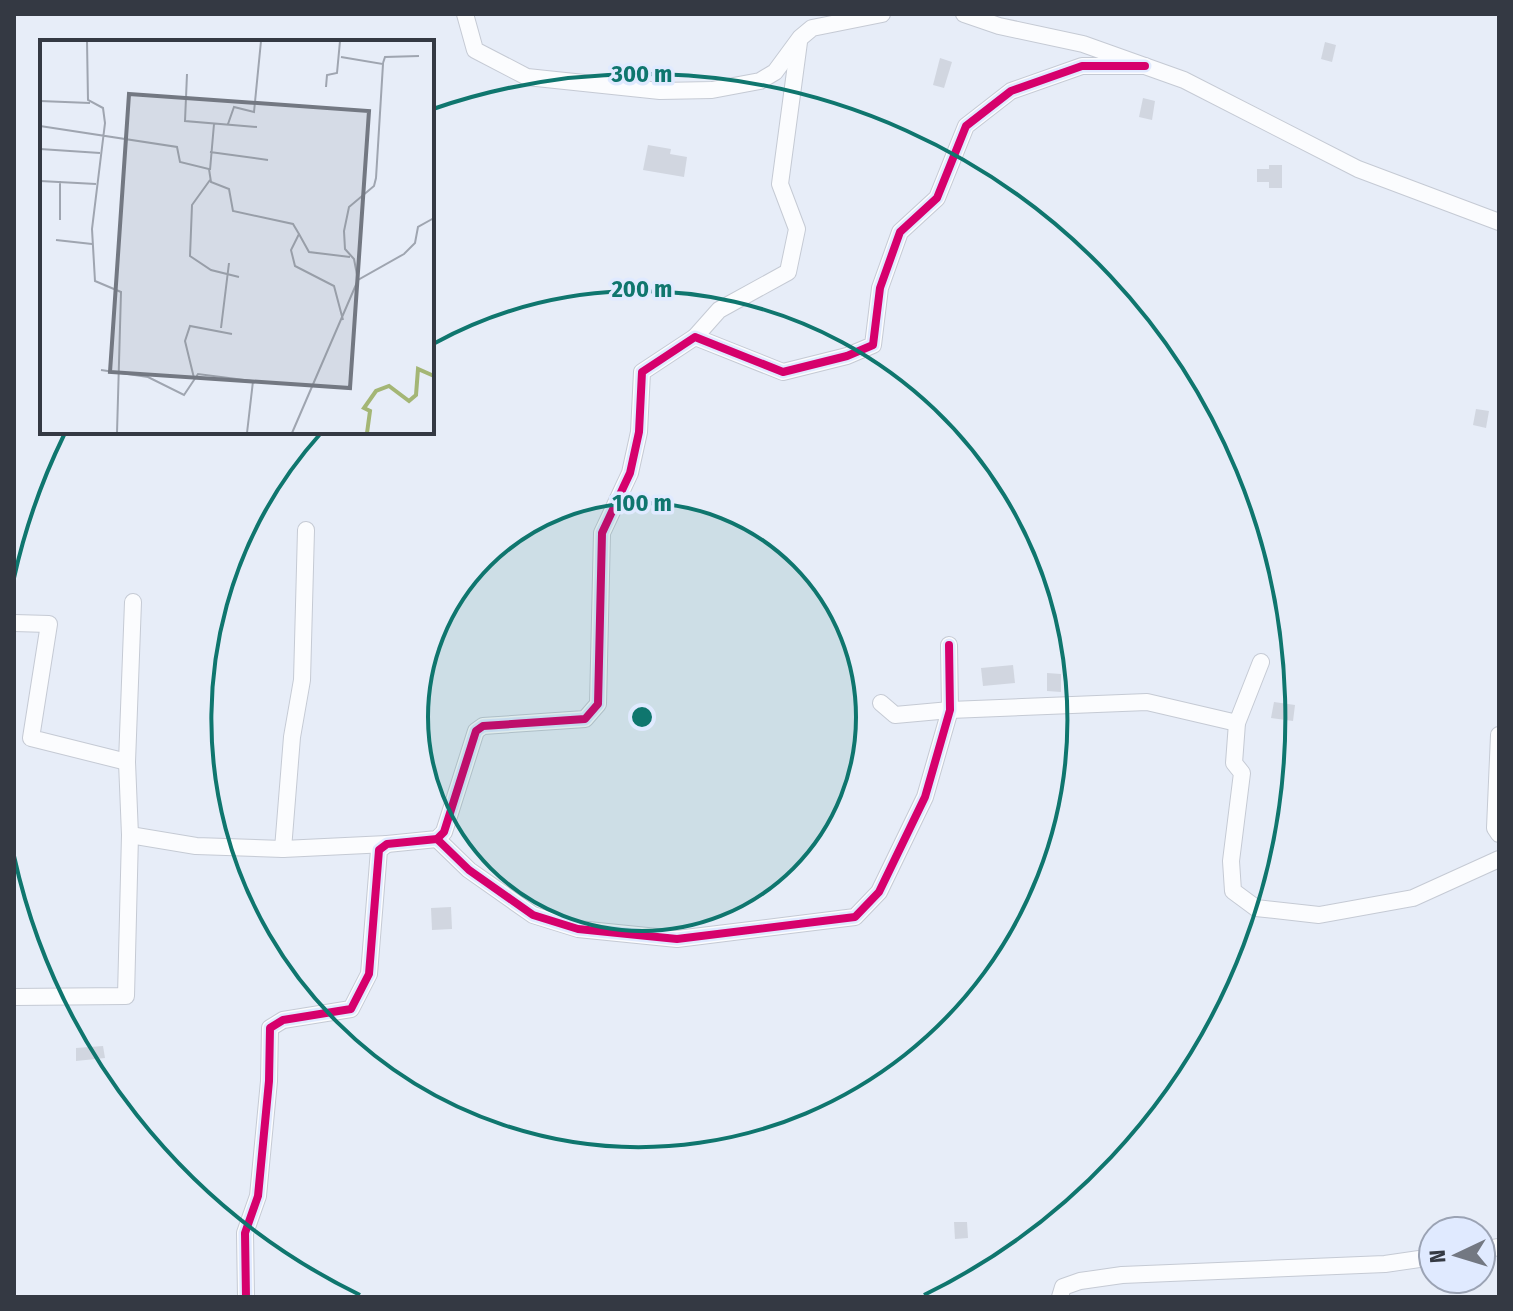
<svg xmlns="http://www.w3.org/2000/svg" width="1513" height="1311" font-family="'Fira Sans Condensed',sans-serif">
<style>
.building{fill:#d1d6e0}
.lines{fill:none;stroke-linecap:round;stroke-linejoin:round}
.minor-casing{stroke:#c5cad4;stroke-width:18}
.minor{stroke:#fbfcfe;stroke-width:16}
.cycleway-casing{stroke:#e0eaff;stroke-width:13}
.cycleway{stroke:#d6006c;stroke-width:8}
.ring{fill:none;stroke:#0f766e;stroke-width:4}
.inset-river{fill:none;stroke:#a4b675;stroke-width:4}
.inset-road{fill:none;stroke:#9fa5b0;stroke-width:2}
.view{fill:#737882;fill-opacity:0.15;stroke:#737882;stroke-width:4}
.inset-edge{fill:none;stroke:#343943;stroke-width:4}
.centre{fill:#0f766e;stroke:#e0eaff;stroke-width:4}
.ring-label{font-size:24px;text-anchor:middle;font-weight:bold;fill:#0f766e;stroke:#e0eaff;stroke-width:7;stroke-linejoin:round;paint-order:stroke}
</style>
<rect width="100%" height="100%" fill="#e7edf8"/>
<g class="building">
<path d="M 1325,42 L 1336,45 L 1332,62 L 1321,59 Z"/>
<path d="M 940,58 L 952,62 L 944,88 L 933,85 Z"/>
<path d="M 1143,98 L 1155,101 L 1152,120 L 1139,117 Z"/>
<path d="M 648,145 L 671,149 L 670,154 L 687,157 L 684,177 L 643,170 Z"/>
<path d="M 1269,165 L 1282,165 L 1282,188 L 1269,188 L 1269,182 L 1257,182 L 1257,169 L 1269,169 Z"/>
<path d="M 1476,409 L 1489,411 L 1486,428 L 1473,425 Z"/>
<path d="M 1013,665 L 1015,683 L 983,686 L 981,668 Z"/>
<path d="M 1047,673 L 1061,674 L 1061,692 L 1047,691 Z"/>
<path d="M 1274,702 L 1295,705 L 1293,721 L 1271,718 Z"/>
<path d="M 451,907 L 452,929 L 432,930 L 431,908 Z"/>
<path d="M 103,1046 L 105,1058 L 76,1061 L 76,1048 Z"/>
<path d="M 954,1222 L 967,1222 L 968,1238 L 955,1239 Z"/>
</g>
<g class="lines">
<g class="minor-casing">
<g id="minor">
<path d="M 465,14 L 475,50 L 527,77 L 660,91 L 712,90 L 760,81 L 775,72 L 800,38 L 812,28 L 882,14"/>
<path d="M 964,14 L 999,26 L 1083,44 L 1184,80 L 1358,169 L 1499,222"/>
<path d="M 695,337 L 719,310 L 788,272 L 797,229 L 780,184 L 799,42"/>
<path d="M 14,623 L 49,624 L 31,738 L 127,762"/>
<path d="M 1261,662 L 1237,723 L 1234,763 L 1242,773 L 1231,861 L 1233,891 L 1256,908 L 1319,915 L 1413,898 L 1499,859"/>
<path d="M 881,703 L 895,715 L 950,710 L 1147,702 L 1237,723"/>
<path d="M 1499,735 L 1495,828 L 1499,834"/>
<path d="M 130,835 L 196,846 L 283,849 L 387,844"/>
<path d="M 437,839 L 469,870 L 533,915 L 578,929 L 677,939 L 855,917 L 879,892 L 925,797 L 950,710 L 949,645"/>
<path d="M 283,849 L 292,737 L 302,680 L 306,530"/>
<path d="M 14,997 L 126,996 L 130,835 L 127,762 L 133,602"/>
<path d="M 1481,1250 L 1499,1247"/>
<path d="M 246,1297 L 245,1233 L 258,1196 L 269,1081 L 270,1028 L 283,1020 L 351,1009 L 369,974 L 379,850 L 387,844 L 437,839 L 444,832 L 476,731 L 483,726 L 585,719 L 598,704 L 602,533 L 630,473 L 639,432 L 642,372 L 695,337 L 783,372 L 847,356 L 873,345 L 880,288 L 900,232 L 937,198 L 966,126 L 1011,91 L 1082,66 L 1145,66"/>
<path d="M 1060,1297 L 1063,1287 L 1080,1281 L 1122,1275 L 1385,1264 L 1433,1257"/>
</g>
</g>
<use href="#minor" class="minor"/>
<g class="cycleway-casing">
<g id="cycleway">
<path d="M 437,839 L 469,870 L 533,915 L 578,929 L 677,939 L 855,917 L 879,892 L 925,797 L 950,710 L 949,645"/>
<path d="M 246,1297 L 245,1233 L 258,1196 L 269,1081 L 270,1028 L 283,1020 L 351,1009 L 369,974 L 379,850 L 387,844 L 437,839 L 444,832 L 476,731 L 483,726 L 585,719 L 598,704 L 602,533 L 630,473 L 639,432 L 642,372 L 695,337 L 783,372 L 847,356 L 873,345 L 880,288 L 900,232 L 937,198 L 966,126 L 1011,91 L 1082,66 L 1145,66"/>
</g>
</g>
<use href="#cycleway" class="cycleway"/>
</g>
<circle cx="642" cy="717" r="214" fill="#0f766e" fill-opacity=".12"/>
<g class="ring">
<circle cx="642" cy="717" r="214"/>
<path d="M435 343A428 428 0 1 1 321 433"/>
<path d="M360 1295A643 643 0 0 1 14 856M14 578A643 643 0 0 1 64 435M433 109A643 643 0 0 1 924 1295"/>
</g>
<g transform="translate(40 40)">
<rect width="394" height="394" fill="#e7edf8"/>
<path class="inset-river" d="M 327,393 L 330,371 L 324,368 L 336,351 L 349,346 L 369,361 L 376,355 L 378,329 L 394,336"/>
<path class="inset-road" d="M 47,1 L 48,60 L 63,68 L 65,83 L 52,189 L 55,241 L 81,252 L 77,393M 301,17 L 343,24 L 336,138 L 334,146 L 309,167 L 304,191 L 305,209 L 314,219 L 318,240M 343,23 L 345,17 L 379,16M 147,34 L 145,81 L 217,87M 286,47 L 287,35 L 297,33 L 300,1M 0,61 L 50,63M 188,84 L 194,67 L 214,72 L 221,1M 0,86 L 137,107 L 140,122 L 169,129 L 171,142 L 189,149 L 193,171 L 253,184 L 259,194 L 251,210 L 255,226 L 294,246 L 303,280M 0,109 L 60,113M 170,112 L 228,120M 170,130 L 174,84M 170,140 L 152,165 L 150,216 L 171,230 L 199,237M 0,141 L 56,144M 20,180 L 20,141M 259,194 L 269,212 L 310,217M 16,200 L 52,204M 181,288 L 189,223M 61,330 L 108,337 L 144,355 L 158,334 L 213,341 L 207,393M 154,338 L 145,301 L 150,286 L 192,294M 252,393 L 318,240 L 364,214 L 375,203 L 378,187 L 394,178"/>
<path class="view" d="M 89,54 L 329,71 L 310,348 L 70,332 Z"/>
<rect width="394" height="394" class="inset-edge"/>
</g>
<circle cx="642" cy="717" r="12" class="centre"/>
<g class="ring-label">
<text x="642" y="82">300 m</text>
<text x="642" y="297">200 m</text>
<text x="642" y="511">100 m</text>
</g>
<rect width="1513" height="1311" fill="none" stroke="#343943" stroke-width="32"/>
<g transform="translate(1457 1255) rotate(266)"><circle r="38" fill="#e0eaff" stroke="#9ba3b4" stroke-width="2"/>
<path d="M0-6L14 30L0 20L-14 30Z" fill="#737882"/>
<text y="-12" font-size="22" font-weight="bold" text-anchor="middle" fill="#343943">N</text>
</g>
</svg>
